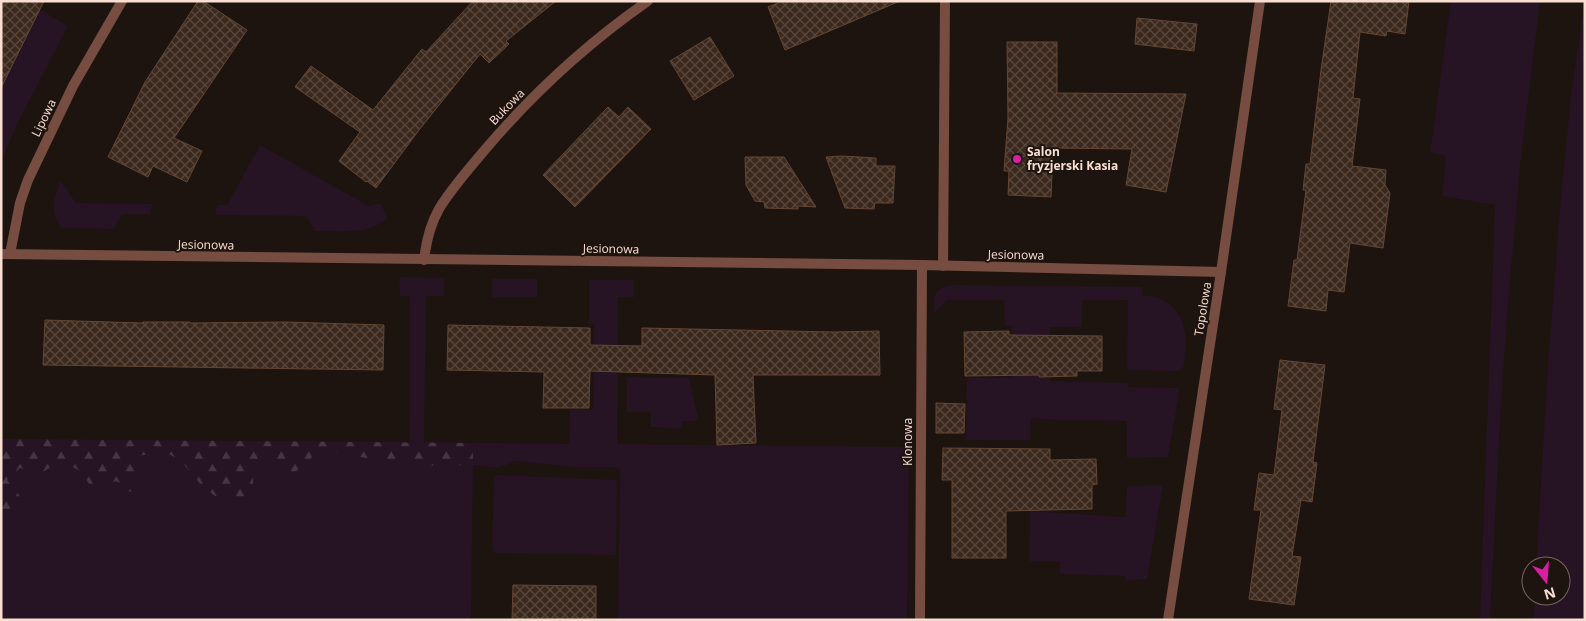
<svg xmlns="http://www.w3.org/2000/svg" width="1586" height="621" font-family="'Open Sans',sans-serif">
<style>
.green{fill:#261323}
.forest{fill:url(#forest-firs)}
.building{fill:url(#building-cross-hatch);stroke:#644633}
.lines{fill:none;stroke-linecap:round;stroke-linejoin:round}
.street{stroke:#764d40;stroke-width:10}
.poi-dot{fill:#d81fa2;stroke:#1d140f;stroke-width:2}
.labels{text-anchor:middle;stroke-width:4;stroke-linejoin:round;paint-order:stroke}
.street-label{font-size:12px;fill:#f9ded2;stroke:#1d140f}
.poi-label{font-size:12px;font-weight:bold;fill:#f9ded2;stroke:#1d140f;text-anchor:start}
</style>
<defs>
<pattern id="forest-firs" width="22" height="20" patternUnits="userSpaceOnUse" patternTransform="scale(1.25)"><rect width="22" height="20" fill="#261323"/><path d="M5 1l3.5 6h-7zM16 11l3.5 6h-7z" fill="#463542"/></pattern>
<pattern id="building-cross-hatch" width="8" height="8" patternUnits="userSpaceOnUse" patternTransform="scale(1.25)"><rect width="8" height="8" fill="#3c291e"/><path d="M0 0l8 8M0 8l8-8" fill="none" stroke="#59483e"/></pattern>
</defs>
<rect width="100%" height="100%" fill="#1d140f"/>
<g class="green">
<path d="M 1,1 L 26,1 L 68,26 L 17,124 L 1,162 Z"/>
<path d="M 1451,1 L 1540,1 L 1520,166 L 1507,316 L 1500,420 L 1490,620 L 1480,620 L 1495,205 L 1442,196 L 1446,156 L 1430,153 Z"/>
<path d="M 1585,1 L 1585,620 L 1534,620 L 1535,596 L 1561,596 L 1561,566 L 1536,566 L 1548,364 L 1561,197 L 1571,95 Z"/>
<path d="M 260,145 L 369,206 L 381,203 L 387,219 C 368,235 339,231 315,231 L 306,216 L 215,215 L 217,205 L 227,205 Z"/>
<path d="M 60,180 L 76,203 L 152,204 L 150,214 L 122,214 L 114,229 L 62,228 C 48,212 55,198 60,180 Z"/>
<path d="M 399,277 L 444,278 L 444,296 L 426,296 L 424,442 L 569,444 L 570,410 L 593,409 L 594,324 L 589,324 L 589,280 L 634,280 L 634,297 L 618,297 L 617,444 L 909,447 L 907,620 L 618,620 L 620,469 L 610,467 L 576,467 L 515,461 L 499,468 L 473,465 L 471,620 L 1,620 L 1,439 L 409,442 L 410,296 L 400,296 Z"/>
<rect x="492" y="279" width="45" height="18"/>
<path d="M 951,285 L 1142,287 L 1142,295 C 1184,298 1191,333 1183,368 L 1179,371 L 1127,370 L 1128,300 L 1082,300 L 1082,327 L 1050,327 L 1050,381 L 1127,383 L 1128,387 L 1178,388 L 1179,393 L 1168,457 L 1127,458 L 1127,421 L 1060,420 L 1031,418 L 1030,440 L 966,440 L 967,378 L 1012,378 L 1012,326 L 1005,326 L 1004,300 L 947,300 L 934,313 C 934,297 933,289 951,285 Z"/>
<path d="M 627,377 L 689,378 L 698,417 L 694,421 L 683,421 L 680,429 L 651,427 L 651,412 L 627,412 Z"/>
<path d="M 497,475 L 617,480 L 616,555 L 495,553 L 492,548 L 494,478 Z"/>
<path d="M 1163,485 L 1147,579 L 1126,581 L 1126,576 L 1060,574 L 1060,561 L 1029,561 L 1030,511 L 1126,517 L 1127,486 Z"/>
</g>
<path class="forest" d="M 1,439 L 473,443 L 473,465 L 418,466 L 360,457 L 345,451 L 314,455 C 305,464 300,471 288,474 L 281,466 L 273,460 L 261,466 L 253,476 C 255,498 242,499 223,502 L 203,487 L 180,460 L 165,452 L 137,456 L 137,489 L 129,492 L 123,484 L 115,481 L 107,486 L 91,487 C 81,468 75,466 55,464 L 40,474 L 20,468 L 7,480 L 23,500 L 13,514 L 2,520 Z"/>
<g class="building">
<path d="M 1,1 L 44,1 L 1,88 Z"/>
<path d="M 198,1 L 203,1 L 247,30 L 174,138 L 202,151 L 187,182 L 153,166 L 148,177 L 108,157 L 145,82 Z"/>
<path d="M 473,1 L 556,1 L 506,41 L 509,44 L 489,63 L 480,54 L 419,130 L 376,188 L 367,181 L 366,182 L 339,161 L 360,132 L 295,87 L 311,66 L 373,110 L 422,49 L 426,52 Z"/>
<path d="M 783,1 L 900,1 L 785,50 L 768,7 Z"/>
<path d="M 1331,1 L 1409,1 L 1405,34 L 1387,31 L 1386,36 L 1360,32 L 1353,98 L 1360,99 L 1352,166 L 1386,170 L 1385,185 L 1390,193 L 1383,248 L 1350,243 L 1344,292 L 1328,290 L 1326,311 L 1288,306 L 1294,260 L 1297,260 L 1306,190 L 1303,190 L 1306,164 L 1310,164 L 1321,70 Z"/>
<path d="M 1137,18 L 1197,24 L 1194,51 L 1135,44 Z"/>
<path d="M 710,37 L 734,76 L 694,100 L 670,61 Z"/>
<path d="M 1007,42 L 1057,42 L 1057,93 L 1186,94 L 1166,192 L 1126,185 L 1132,149 L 1053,148 L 1051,197 L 1008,195 L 1009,171 L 1004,171 L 1008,118 Z"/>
<path d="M 608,107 L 619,117 L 628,107 L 651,129 L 575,207 L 543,175 Z"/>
<path d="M 841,156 L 876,158 L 876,166 L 895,166 L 893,203 L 875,203 L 874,209 L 845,208 L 826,157 Z"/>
<path d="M 745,157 L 784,157 L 816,207 L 798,206 L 798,209 L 765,208 L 764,202 L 755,201 L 746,185 Z"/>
<path d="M 45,320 L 143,323 L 143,322 L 190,322 L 190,323 L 286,322 L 384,325 L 383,370 L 43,365 Z"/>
<path d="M 448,325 L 590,328 L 590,345 L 642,346 L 642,328 L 834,332 L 879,331 L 880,375 L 753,375 L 756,443 L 717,445 L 715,375 L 590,371 L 589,408 L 543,408 L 544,372 L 447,370 Z"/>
<path d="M 1009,331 L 1009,335 L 1102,336 L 1102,371 L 1077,371 L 1077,376 L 1039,377 L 1039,375 L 965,376 L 964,332 Z"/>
<path d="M 1280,360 L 1325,365 L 1313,462 L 1317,463 L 1312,502 L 1301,500 L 1292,556 L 1301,557 L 1294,605 L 1249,599 L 1261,510 L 1254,510 L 1259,473 L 1274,475 L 1282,410 L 1274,409 Z"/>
<path d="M 936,403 L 965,404 L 964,433 L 936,433 Z"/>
<path d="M 943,448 L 1050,449 L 1050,460 L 1096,459 L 1097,484 L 1092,485 L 1092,509 L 1006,511 L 1006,558 L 952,558 L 952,480 L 942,480 Z"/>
<path d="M 513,585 L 596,586 L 596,620 L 512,620 Z"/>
</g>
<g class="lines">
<g class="street">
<path d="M 1,254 L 922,265 L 1221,272"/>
<path d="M 10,254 L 20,203 L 28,180 L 73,86 L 122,1"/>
<path d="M 424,260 C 426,242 430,225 439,209 C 451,189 468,170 483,152 C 532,94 585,45 648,1"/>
<path d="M 943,266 L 945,1"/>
<path d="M 920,620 L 922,265"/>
<path d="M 1168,620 L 1221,272 L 1260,1"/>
</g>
</g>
<circle class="poi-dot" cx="1017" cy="159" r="5"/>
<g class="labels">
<g class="street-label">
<text transform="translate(507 107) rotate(-46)" y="4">Bukowa</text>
<text transform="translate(44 118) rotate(-64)" y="4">Lipowa</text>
<text transform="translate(206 245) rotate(1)" y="4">Jesionowa</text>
<text transform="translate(611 249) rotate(1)" y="4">Jesionowa</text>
<text transform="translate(1016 255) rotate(1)" y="4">Jesionowa</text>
<text transform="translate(1203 309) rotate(-81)" y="4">Topolowa</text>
<text transform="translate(908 442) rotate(-90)" y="4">Klonowa</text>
</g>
<g class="poi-label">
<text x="1027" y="156">Salon<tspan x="1027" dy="14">fryzjerski Kasia</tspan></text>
</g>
</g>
<rect width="1586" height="621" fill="none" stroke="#f9ded2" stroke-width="5"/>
<g transform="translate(1546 581) rotate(163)"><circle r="24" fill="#1d140f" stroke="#75655d"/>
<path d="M0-4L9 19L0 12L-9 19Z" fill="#d81fa2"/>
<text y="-8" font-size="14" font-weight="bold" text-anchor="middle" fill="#f9ded2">N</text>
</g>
</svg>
